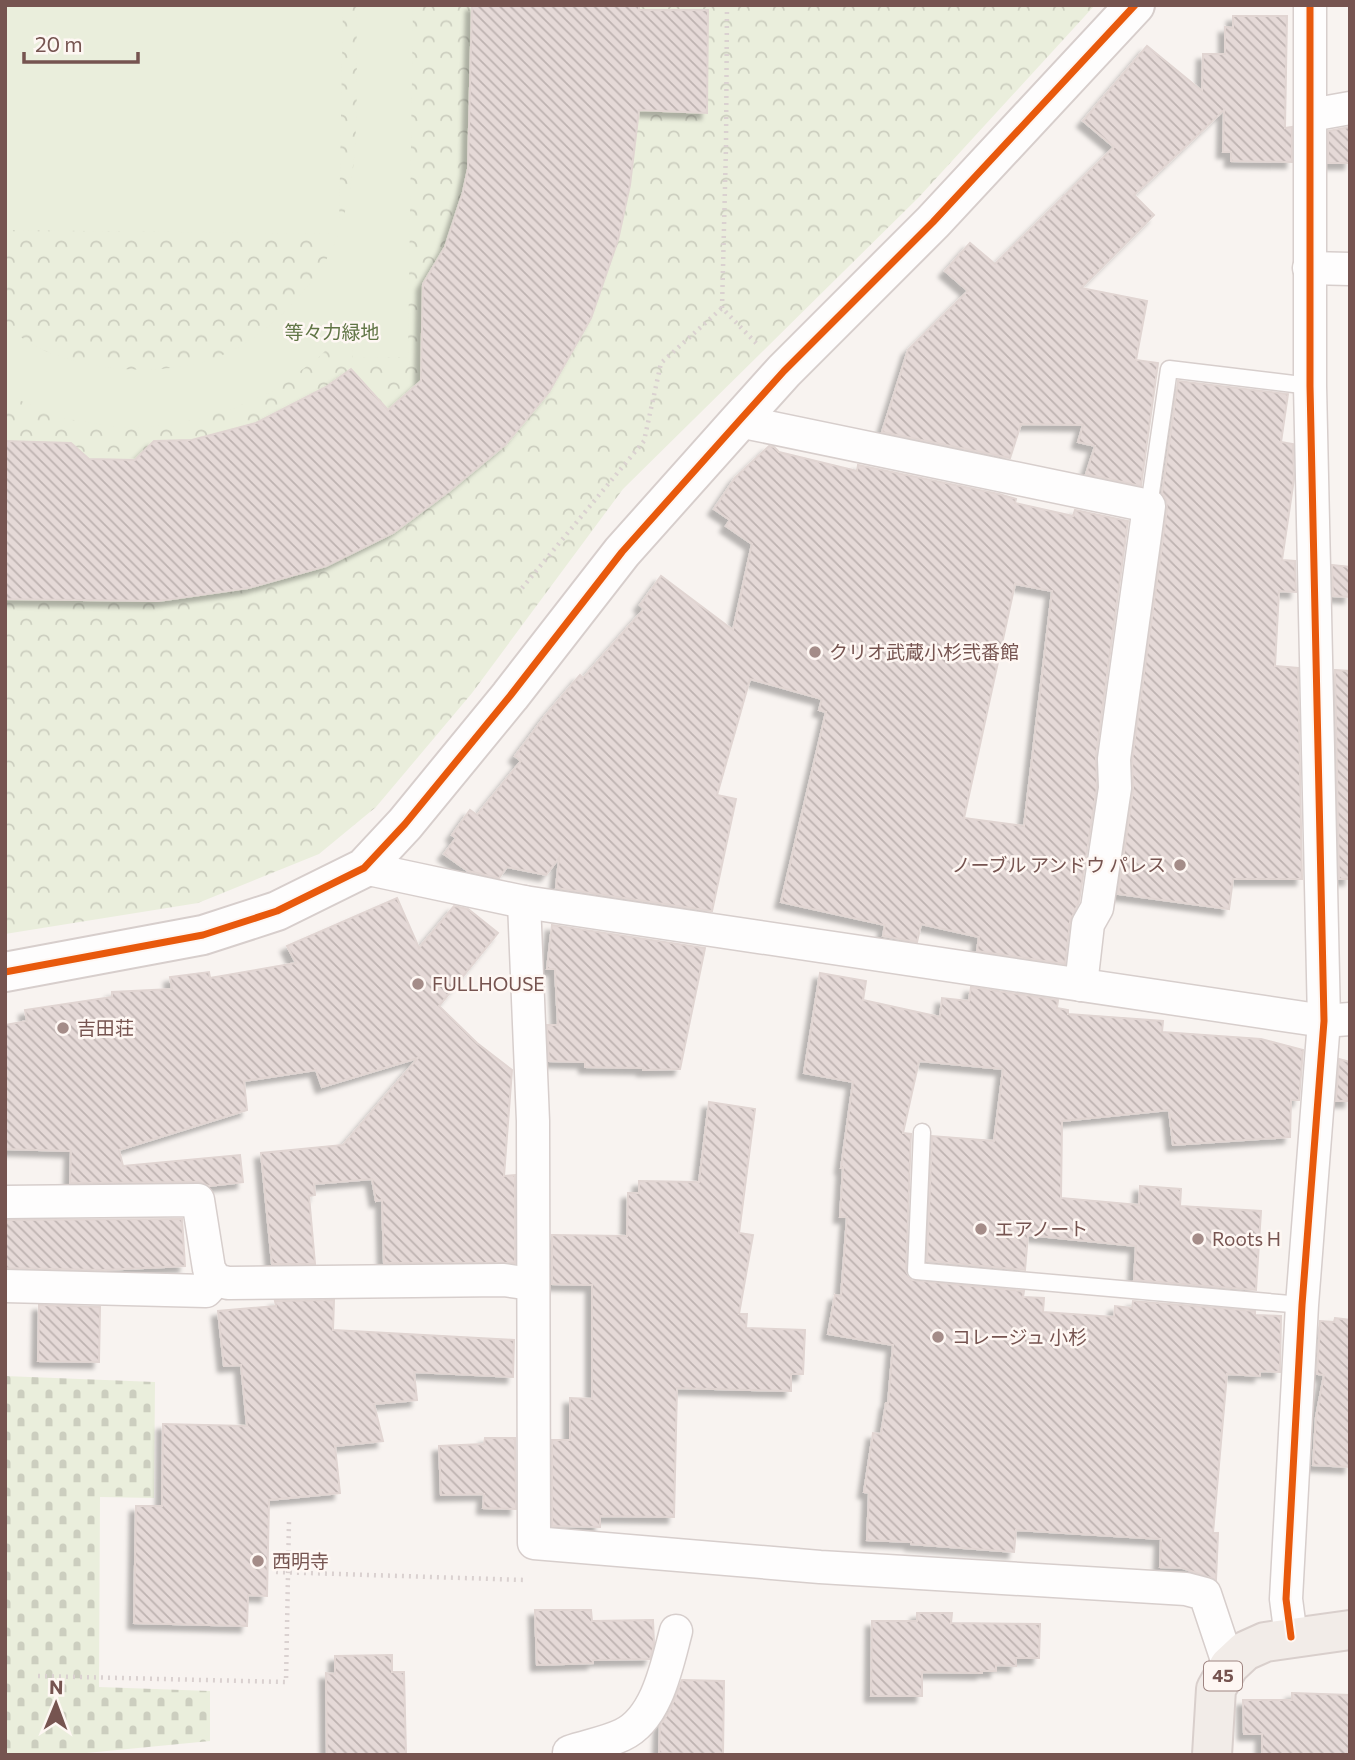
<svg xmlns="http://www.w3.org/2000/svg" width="1355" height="1760" font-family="Commissioner,'Noto Sans JP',sans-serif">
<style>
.forest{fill:url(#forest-crowns)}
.cemetery{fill:url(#cemetery-stones)}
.pitch{fill:#eaeedc}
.building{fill:url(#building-back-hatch);stroke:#e1d5d2;stroke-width:2;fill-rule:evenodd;filter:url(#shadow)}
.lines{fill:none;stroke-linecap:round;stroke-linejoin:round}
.service-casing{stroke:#d7cecc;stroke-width:19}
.minor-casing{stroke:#d7cecc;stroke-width:35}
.tertiary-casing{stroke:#d7cecc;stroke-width:42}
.primary-casing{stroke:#d9cfcc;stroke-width:42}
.path{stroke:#dad1d0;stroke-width:4.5;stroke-dasharray:2 5;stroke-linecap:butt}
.service{stroke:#fefdfd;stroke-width:16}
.minor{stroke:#fefdfd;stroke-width:32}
.tertiary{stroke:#fefdfd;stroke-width:38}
.primary{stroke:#f2ece8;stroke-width:38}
.cycleway-casing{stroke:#fef7f3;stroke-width:11}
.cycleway{stroke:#e8590c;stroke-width:7}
.poi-dot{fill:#a48c88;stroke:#fef7f3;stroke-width:2.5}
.labels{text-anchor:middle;stroke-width:5;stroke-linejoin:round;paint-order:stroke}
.shield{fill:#fef7f3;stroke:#9f8581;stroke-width:2}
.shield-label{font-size:18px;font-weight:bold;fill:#765450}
.park-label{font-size:19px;fill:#607545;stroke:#fef7f3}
.poi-label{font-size:19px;fill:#765450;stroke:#fef7f3;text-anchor:start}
</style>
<defs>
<pattern id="forest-crowns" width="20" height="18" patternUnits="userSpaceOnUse" patternTransform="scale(1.75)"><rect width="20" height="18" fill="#eaeedc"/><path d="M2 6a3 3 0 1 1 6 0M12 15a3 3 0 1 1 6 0" fill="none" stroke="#cccebf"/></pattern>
<pattern id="cemetery-stones" width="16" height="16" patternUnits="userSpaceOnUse" patternTransform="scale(1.75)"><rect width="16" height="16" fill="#eaeedc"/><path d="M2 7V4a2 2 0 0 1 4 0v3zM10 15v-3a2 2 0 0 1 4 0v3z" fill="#cccebf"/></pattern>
<pattern id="building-back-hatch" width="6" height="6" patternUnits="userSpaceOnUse" patternTransform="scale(1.75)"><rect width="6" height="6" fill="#e5d9d7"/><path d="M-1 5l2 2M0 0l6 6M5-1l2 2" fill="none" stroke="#beb3b1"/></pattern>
<filter id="shadow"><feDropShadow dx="-6" dy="6" stdDeviation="2" flood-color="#0004"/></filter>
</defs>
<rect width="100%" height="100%" fill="#f8f3f0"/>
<path class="forest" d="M 5,5 L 1095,5 L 919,197 L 623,489 L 472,693 L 376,807 L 319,854 L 198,903 L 5,934 Z"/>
<path class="cemetery" d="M 5,1376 L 155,1382 L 154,1498 L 100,1497 L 99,1687 L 210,1691 L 210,1741 L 66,1755 L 5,1755 Z"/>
<path class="pitch" d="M 5,5 L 343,5 L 339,230 C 363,172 355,70 357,5 L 413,5 L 408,357 L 353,358 L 352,324 L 318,358 L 273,391 L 230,410 L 173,425 L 124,428 L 61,418 L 5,394 L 5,325 C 14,331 22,339 31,344 C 82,372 164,378 218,357 C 250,345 281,318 302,293 C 317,275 331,256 338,234 L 5,230 Z"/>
<g class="building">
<path d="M 472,5 L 639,5 L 639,10 L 708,10 L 707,113 L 639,110 L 630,185 L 618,240 L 591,318 L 549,392 L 506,444 L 448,492 L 393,533 L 326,566 L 248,588 L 158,601 L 5,599 L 5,441 L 71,443 L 89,459 L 135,460 L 154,441 L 192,440 L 256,423 L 326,387 L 351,369 L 388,410 L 421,381 L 423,284 L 445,247 L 463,192 L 468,169 Z"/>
<path d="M 1233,16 L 1287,16 L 1285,128 L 1292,127 L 1292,162 L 1231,161 L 1231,152 L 1223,152 L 1224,110 L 1134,195 L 1154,215 L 1081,288 L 1147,301 L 1136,360 L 1158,363 L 1141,486 L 1086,474 L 1095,446 L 1078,442 L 1083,425 L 1021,424 L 1010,458 L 882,432 L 908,350 L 968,291 L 945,271 L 970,243 L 995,264 L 1114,147 L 1083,121 L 1147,46 L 1202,91 L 1203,54 L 1225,54 L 1225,27 L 1233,28 Z"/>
<path d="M 1350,127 L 1350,163 L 1328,163 L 1328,131 Z"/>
<path d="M 1178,381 L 1288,394 L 1281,442 L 1293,444 L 1294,479 L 1282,560 L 1295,561 L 1296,592 L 1279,591 L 1275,666 L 1298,668 L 1302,879 L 1233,879 L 1229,909 L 1118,894 L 1133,791 L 1132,760 L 1167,509 L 1166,500 L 1162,493 Z"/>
<path d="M 769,446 L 774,447 L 779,452 L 857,471 L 858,465 L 999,494 L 1016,499 L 1015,503 L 1073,516 L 1075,510 L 1128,521 L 1096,756 L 1097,787 L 1079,902 L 1070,922 L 1065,964 L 977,951 L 979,937 L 921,924 L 917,942 L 883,936 L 885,925 L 781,902 L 826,712 L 819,710 L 822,699 L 750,679 L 717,795 L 736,799 L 712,911 L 556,888 L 559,858 L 546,875 L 507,867 L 499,878 L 468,871 L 444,854 L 456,838 L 452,835 L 470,810 L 477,815 L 521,761 L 515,756 L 545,716 L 580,675 L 583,678 L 644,609 L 640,605 L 661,576 L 733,630 L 752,544 L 726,526 L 730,520 L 714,509 L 735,478 ZM 1015,584 L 1052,591 L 1024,826 L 964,818 Z"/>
<path d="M 1332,565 L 1350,567 L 1350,597 L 1333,596 Z"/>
<path d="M 1335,670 L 1350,671 L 1350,879 L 1339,879 Z"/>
<path d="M 397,898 L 419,948 L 454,906 L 468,909 L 498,933 L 439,1006 L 477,1043 L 512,1070 L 504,1176 L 515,1175 L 515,1263 L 384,1263 L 382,1200 L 376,1201 L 372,1179 L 314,1184 L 315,1195 L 309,1196 L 315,1264 L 272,1264 L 261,1153 L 343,1145 L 418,1058 L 322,1087 L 316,1070 L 244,1081 L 247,1110 L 119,1150 L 123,1166 L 240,1155 L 243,1182 L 209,1186 L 198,1182 L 70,1183 L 71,1151 L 5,1149 L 5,1025 L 27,1021 L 25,1010 L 112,997 L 112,992 L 172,989 L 170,977 L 209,972 L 210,978 L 296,963 L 287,946 Z"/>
<path d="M 552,925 L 705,948 L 680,1069 L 643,1070 L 643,1068 L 585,1067 L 585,1062 L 549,1061 L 547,1025 L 558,1025 L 555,969 L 547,969 Z"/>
<path d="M 820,973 L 866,981 L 863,1000 L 940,1017 L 942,998 L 969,1001 L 971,987 L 1058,1000 L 1057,1008 L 1068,1010 L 1068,1014 L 1163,1021 L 1162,1032 L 1261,1039 L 1303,1050 L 1299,1100 L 1291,1100 L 1290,1137 L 1173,1145 L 1169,1110 L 1062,1121 L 1061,1198 L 1139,1205 L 1140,1186 L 1181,1189 L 1180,1206 L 1261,1211 L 1256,1290 L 1134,1280 L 1136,1246 L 1028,1235 L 1025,1270 L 927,1261 L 932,1136 L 994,1141 L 1003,1069 L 919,1061 L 903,1133 L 911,1134 L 906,1271 L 911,1280 L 1024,1291 L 1023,1297 L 1044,1298 L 1043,1312 L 1114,1317 L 1115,1306 L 1132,1308 L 1133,1301 L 1255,1311 L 1255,1315 L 1281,1316 L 1280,1372 L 1260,1371 L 1260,1376 L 1227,1374 L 1213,1533 L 1218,1533 L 1216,1580 L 1183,1568 L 1160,1567 L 1161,1539 L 1016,1530 L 1014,1552 L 911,1544 L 911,1542 L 867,1540 L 869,1493 L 864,1492 L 873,1433 L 881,1434 L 886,1403 L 888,1403 L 893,1345 L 828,1334 L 835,1295 L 841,1296 L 847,1217 L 840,1217 L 843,1168 L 841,1168 L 853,1082 L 804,1073 Z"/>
<path d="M 1339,1059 L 1350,1062 L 1350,1101 L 1336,1101 Z"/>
<path d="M 709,1102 L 755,1109 L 739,1233 L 753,1235 L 739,1314 L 747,1314 L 746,1328 L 805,1330 L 803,1374 L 791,1374 L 791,1391 L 677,1388 L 674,1517 L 600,1516 L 600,1527 L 552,1526 L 552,1440 L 570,1440 L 570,1398 L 592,1399 L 592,1285 L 552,1284 L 552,1235 L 627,1236 L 628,1193 L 639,1193 L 639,1181 L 699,1182 Z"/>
<path d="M 182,1219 L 185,1266 L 103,1270 L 5,1268 L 5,1220 Z"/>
<path d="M 334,1300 L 333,1330 L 514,1340 L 513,1377 L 414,1372 L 417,1400 L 374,1404 L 383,1441 L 335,1446 L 340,1493 L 269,1500 L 267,1596 L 248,1595 L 247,1626 L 134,1623 L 136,1506 L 162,1506 L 163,1424 L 247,1426 L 241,1365 L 224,1366 L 218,1311 L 276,1306 L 275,1301 Z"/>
<path d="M 39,1305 L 100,1307 L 99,1362 L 38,1361 Z"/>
<path d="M 1335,1318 L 1350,1320 L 1350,1467 L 1313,1465 L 1316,1417 L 1324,1375 L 1317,1374 L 1320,1321 L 1334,1322 Z"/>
<path d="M 485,1438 L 515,1438 L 516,1509 L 483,1508 L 484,1494 L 441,1495 L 439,1446 L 484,1444 Z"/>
<path d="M 535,1610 L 591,1610 L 592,1621 L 653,1620 L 654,1645 L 650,1659 L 593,1660 L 593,1663 L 537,1665 Z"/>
<path d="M 917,1613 L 952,1613 L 951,1623 L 1040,1624 L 1039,1658 L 1016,1658 L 1016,1666 L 996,1665 L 996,1671 L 982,1671 L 982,1673 L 922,1672 L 922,1696 L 871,1696 L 872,1621 L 917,1621 Z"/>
<path d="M 392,1655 L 392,1672 L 404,1672 L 406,1755 L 327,1755 L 326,1673 L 335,1674 L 335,1656 Z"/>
<path d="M 682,1680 L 724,1681 L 723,1755 L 659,1753 L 660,1725 L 669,1712 Z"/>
<path d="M 1292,1693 L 1350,1695 L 1350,1755 L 1262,1755 L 1262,1734 L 1244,1734 L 1243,1700 L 1292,1700 Z"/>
</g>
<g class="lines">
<g class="service-casing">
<g id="service">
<path d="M 1149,506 L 1169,369 L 1310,386"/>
<path d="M 922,1132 L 916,1271 L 1302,1305"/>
</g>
</g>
<g class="minor-casing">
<g id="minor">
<path d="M 1311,115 L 1350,108"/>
<path d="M 1309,268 L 1350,269"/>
<path d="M 739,421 L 1149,506 L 1114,759 L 1115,788 L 1097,908 L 1088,924 L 1081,985"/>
<path d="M 364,868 L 524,902 L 1324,1021 L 1350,1019"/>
<path d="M 524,902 L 533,1121 L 534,1543 L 820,1567 L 1186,1589 L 1205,1594 L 1229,1666"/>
<path d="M 5,1202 L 198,1200 L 209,1269 L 216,1280 L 228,1283 L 504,1280 L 531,1284"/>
<path d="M 5,1286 L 206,1291 L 216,1280"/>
<path d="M 1291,1637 L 1286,1599 L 1302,1305 L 1324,1021 L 1310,386 L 1310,5"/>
<path d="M 569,1755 L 569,1752 C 586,1746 605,1743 622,1735 C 657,1719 667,1665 676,1631"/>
</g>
</g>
<g class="tertiary-casing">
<path id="tertiary" d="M 5,972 L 203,935 L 277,911 L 364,868 L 405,824 L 510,696 L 622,552 L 739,421 L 784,371 L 933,222 L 1135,5"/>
</g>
<g class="primary-casing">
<path id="primary" d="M 1212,1755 L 1216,1689 L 1229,1666 L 1245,1651 L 1265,1642 L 1350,1630"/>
</g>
<g class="path">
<path d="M 727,5 L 726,147 L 722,308 L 757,344"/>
<path d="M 522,588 L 644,441 L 661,363 L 722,308"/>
<path d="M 276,1572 L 525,1580"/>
<path d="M 38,1676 L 286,1682 L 289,1520"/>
</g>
<use href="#service" class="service"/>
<use href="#minor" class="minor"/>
<use href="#tertiary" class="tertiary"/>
<use href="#primary" class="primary"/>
<g class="cycleway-casing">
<g id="cycleway">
<path d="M 5,972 L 203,935 L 277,911 L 364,868 L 405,824 L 510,696 L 622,552 L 739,421 L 784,371 L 933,222 L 1135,5"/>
<path d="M 1291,1637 L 1286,1599 L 1302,1305 L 1324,1021 L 1310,386 L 1310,5"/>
</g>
</g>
<use href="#cycleway" class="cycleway"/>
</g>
<g class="poi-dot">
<circle cx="815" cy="652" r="7"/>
<circle cx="1180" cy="865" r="7"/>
<circle cx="418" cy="984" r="7"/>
<circle cx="63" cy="1028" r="7"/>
<circle cx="981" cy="1229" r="7"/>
<circle cx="1198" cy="1239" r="7"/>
<circle cx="938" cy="1337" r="7"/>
<circle cx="258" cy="1561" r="7"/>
</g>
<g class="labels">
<rect class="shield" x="1204" y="1661.5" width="38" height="29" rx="5"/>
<g class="shield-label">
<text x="1223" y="1682">45</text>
</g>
<g class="park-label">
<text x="332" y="339">等々力緑地</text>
</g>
<g class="poi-label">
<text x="829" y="659">クリオ武蔵小杉弐番館</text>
<text x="1166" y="872" text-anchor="end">ノーブル アンドウ パレス</text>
<text x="432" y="991">FULLHOUSE</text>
<text x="77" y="1035">吉田荘</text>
<text x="995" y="1236">エアノート</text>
<text x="1212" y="1246">Roots H</text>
<text x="952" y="1344">コレージュ 小杉</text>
<text x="272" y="1568">西明寺</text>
</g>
</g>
<rect width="1355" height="1760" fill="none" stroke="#765450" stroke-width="14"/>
<g transform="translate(56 1704) rotate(1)" stroke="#fef7f3" stroke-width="5" paint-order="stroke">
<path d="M0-5L12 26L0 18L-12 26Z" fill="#765450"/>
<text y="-10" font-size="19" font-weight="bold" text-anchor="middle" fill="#765450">N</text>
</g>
<path d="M24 52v10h114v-10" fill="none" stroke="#765450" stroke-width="3.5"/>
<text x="35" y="52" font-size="21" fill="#765450" stroke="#fef7f3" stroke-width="5" paint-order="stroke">20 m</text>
</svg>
